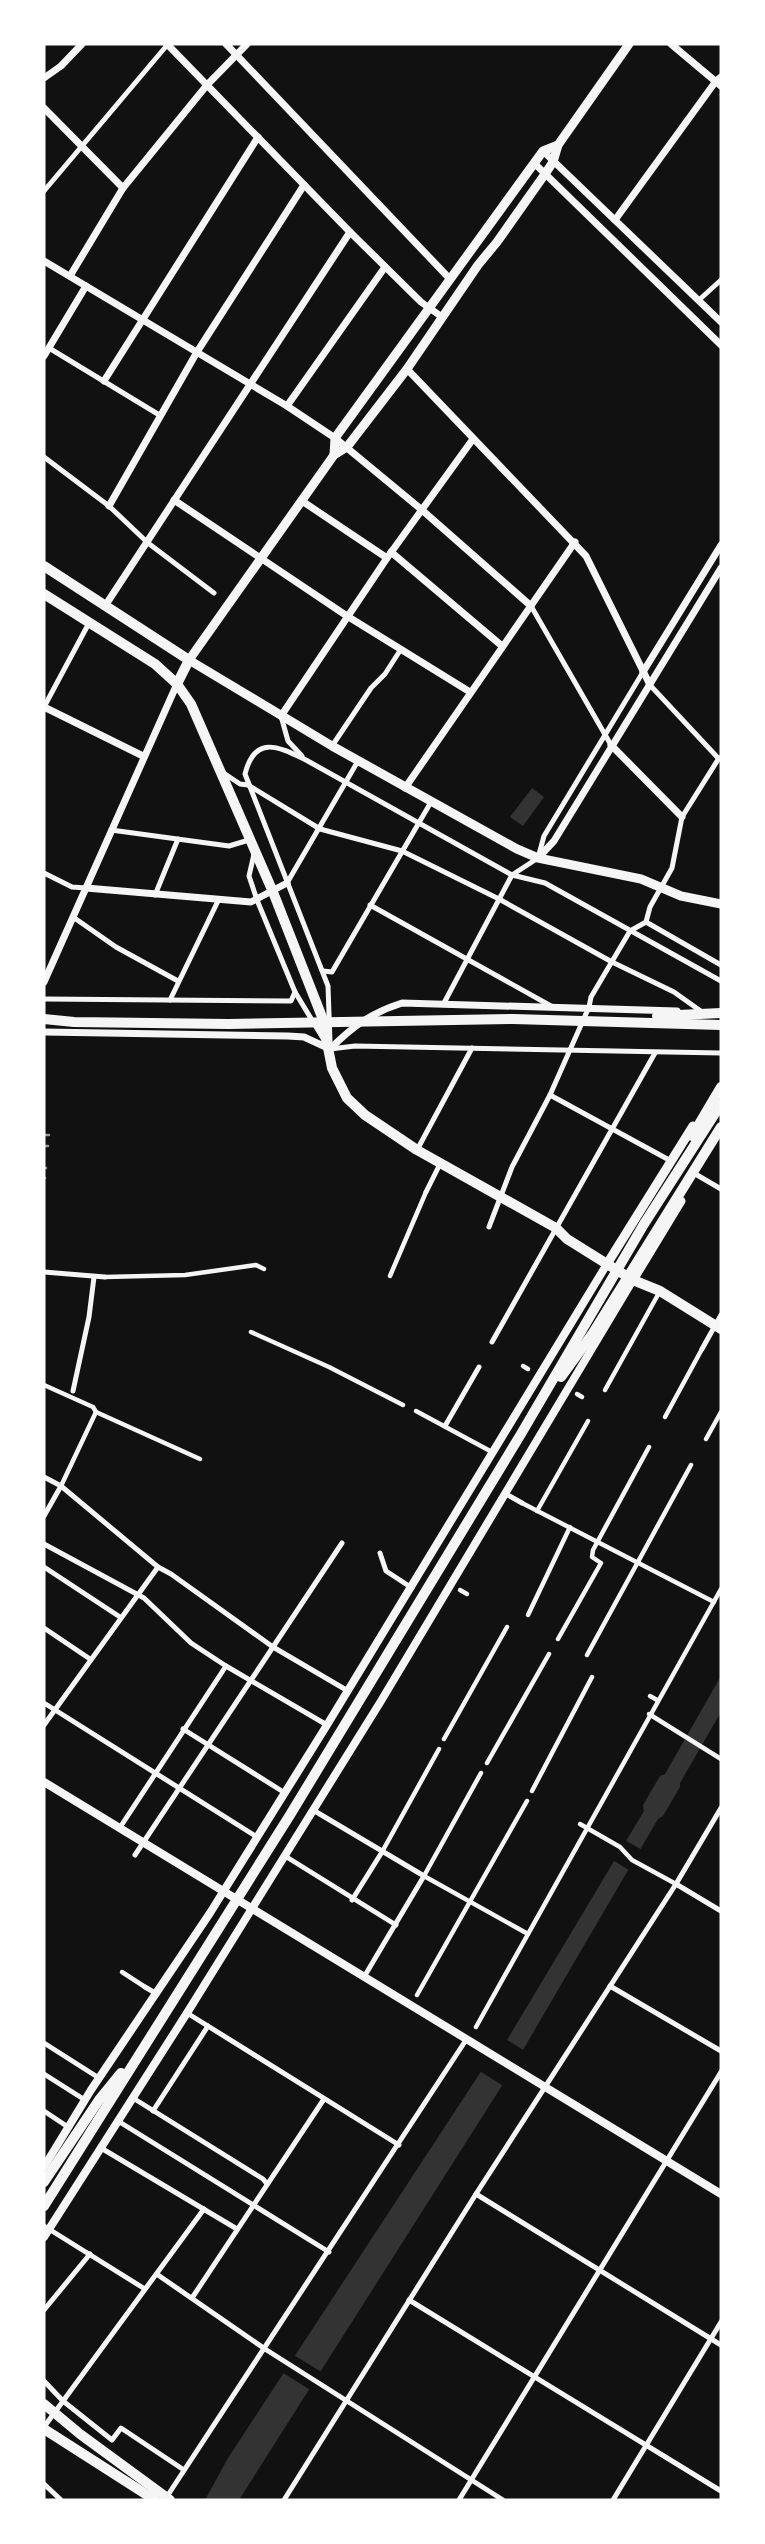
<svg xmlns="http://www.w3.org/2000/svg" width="765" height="2544" font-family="'Noto Serif',serif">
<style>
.water{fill:#333}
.pier{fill:#111}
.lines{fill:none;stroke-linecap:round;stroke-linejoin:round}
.pedestrian{stroke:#f5f5f5;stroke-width:4.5}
.minor{stroke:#f5f5f5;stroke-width:5}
.tertiary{stroke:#f5f5f5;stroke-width:7}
.secondary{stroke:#f5f5f5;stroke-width:8}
.primary{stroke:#f5f5f5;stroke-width:9}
.trunk{stroke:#f5f5f5;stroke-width:10}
.motorway{stroke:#f5f5f5;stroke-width:10}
.rail{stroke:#9a9a9a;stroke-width:2.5}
</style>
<rect width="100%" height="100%" fill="#111"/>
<g class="water">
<path d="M 532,788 L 544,797 L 523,826 L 510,817 Z"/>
<path d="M 721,1676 L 721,1712 L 680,1783 L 680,1787 L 663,1816 L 658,1819 L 503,2084 L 239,2500 L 205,2500 L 228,2458 L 480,2073 L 507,2040 L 644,1811 L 643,1805 L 660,1776 L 665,1774 Z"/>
</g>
<g class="pier">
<path d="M 623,1839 L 644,1851 L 632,1872 L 611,1859 Z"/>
<path d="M 504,2038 L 525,2051 L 505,2087 L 478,2070 Z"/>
<path d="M 292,2354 L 323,2373 L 312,2391 L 280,2371 Z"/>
</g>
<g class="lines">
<g class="pedestrian">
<path d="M 390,1276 L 426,1192"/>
<path d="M 105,1277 L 185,1275 L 256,1265 L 264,1269"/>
<path d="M 251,1332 L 329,1367 L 403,1405"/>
<path d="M 523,1366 L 528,1369"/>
<path d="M 44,1385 L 93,1407 L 96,1412 L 200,1459"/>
<path d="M 605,1390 L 660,1291"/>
<path d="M 577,1394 L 582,1397"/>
<path d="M 416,1411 L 492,1452"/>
<path d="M 665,1417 L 702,1349"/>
<path d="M 706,1439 L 721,1412"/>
<path d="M 61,1486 L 96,1412"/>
<path d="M 522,1503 L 714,1602"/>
<path d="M 537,1511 L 588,1421"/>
<path d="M 460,1590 L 467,1594"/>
<path d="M 528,1615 L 570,1527"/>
<path d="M 558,1639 L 601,1563 L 592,1557 L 593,1550 L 649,1447"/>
<path d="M 587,1655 L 691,1465"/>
<path d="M 650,1696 L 657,1700"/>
<path d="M 649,1714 L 721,1759"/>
<path d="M 444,1739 L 507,1627"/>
<path d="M 487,1763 L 549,1654"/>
<path d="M 481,1773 L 424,1876 L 528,1934"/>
<path d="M 532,1791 L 592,1677"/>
<path d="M 580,1824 L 620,1847 L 632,1860 L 676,1884"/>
<path d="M 382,1852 L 439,1749"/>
<path d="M 122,1972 L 145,1987"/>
<path d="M 417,1995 L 527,1801"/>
<path d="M 476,2027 L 721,1589"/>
</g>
<g class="minor">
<path d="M 44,191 L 168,44"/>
<path d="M 699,300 L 721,280"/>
<path d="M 49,348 L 161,416"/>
<path d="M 44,457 L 109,506 L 148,543 L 214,593"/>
<path d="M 531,606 L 611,745"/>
<path d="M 649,684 L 719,759"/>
<path d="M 44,707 L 89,623"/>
<path d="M 281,716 L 288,741 L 302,756"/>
<path d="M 332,746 L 371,688 L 385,674 L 401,649"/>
<path d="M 225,774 L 240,784 L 248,785 L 320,829 L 402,851 L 499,899 L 612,962 L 674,992 L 702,1012"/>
<path d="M 111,830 L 229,846 L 249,840"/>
<path d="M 254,854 L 249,876 L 257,900 L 295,992 L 324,1040"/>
<path d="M 44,873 L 72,887 L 86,888"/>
<path d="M 287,883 L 358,761"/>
<path d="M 155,895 L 178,839"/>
<path d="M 370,905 L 551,1006"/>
<path d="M 73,917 L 116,947 L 178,981"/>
<path d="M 646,922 L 721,965"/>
<path d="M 323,971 L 332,972 L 431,802"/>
<path d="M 44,999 L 291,1001 L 295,992"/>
<path d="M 170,1000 L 218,901"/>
<path d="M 444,1003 L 512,875 L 538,858 L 544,836 L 643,672"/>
<path d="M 330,1042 L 328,986 L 245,774 C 255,734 279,747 306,760 L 512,875 L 545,883 L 721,981"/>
<path d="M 330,1049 L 355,1046 L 721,1053"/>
<path d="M 550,1095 L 671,1161"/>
<path d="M 417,1150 L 472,1048"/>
<path d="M 697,1175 L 721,1189"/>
<path d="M 426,1192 L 440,1164"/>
<path d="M 489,1227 L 512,1167 L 550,1095 L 589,1007 L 591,997 L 630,931 L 646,922 L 650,907 L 672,868 L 682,817 L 719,758"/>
<path d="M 44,1272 L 105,1277"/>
<path d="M 492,1342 L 655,1053"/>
<path d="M 702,1349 L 721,1315"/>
<path d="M 73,1391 L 89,1317 L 94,1277"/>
<path d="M 445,1426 L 479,1367"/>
<path d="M 44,1477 L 61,1486 L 158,1567 L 171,1574 L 273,1647 L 348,1691"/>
<path d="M 506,1494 L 522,1503"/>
<path d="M 44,1516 L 61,1486"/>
<path d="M 44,1544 L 144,1598 L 191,1643 L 226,1666 L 327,1725"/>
<path d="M 380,1553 L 386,1571 L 412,1588"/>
<path d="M 44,1567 L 120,1617"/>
<path d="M 44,1628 L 90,1659"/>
<path d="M 44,1703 L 257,1837"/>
<path d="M 44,1725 L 158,1567"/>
<path d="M 183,1729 L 285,1793"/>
<path d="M 313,1810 L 424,1876 L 364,1977"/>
<path d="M 119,1829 L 226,1666"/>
<path d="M 135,1855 L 342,1543"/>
<path d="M 285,1856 L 396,1925"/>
<path d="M 676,1884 L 721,1911"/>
<path d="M 352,1900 L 382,1852"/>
<path d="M 610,1986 L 721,2051"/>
<path d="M 145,1987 L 157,1994"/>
<path d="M 187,2013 L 399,2145"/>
<path d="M 44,2043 L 99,2078"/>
<path d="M 44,2074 L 85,2100"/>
<path d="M 133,2098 L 263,2179 L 267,2184"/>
<path d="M 44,2111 L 68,2127"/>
<path d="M 153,2111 L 208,2026"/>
<path d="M 118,2121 L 329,2252"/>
<path d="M 101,2148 L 237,2229"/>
<path d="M 476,2194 L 721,2345"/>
<path d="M 44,2226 L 145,2289"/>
<path d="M 158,2275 L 265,2349 L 503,2500"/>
<path d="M 192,2298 L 324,2099"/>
<path d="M 409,2300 L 721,2491"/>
<path d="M 44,2310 L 90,2254"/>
<path d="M 44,2381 L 63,2401 L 112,2440 L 121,2428 L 184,2470"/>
<path d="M 44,2427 L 204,2209"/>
<path d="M 44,2484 L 61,2500"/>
<path d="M 166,2498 L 466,2040"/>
<path d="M 284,2500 L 476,2194 L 676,1884 L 721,1808"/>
<path d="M 459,2500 L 721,2072"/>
<path d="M 613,2500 L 721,2322"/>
</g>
<g class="tertiary">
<path d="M 167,44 L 350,232 L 421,302 L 442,317"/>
<path d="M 226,44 L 449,278"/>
<path d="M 671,44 L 721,86"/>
<path d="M 44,78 L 61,66 L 82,44"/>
<path d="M 44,108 L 123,188"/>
<path d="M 543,151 L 721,322"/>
<path d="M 534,163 L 721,345"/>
<path d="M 615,220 L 716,81 L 721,77"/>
<path d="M 44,261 L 287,406 L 335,438 L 422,510 L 531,606"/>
<path d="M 70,276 L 123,188 L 207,85 L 247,44"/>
<path d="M 44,356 L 86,286"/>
<path d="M 407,369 L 586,556 L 649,683"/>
<path d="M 104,381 L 258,137"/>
<path d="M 287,406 L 385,267"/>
<path d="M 174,500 L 347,616 L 470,692"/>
<path d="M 302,501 L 387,558"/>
<path d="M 109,506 L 197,352 L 304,185"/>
<path d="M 391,552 L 502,646"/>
<path d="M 105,606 L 350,232"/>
<path d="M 643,672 L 721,545"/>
<path d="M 44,707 L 143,756"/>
<path d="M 281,716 L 387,558 L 473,439"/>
<path d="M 611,745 L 682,817"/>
<path d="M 405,788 L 575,542"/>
<path d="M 538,858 L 554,841 L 721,568"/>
<path d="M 86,888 L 251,902 L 287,883"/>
<path d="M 44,982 L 177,684"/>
<path d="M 44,1032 L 288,1036 L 304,1037 L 330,1049 C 353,1026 371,1013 402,1003 L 677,1011"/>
</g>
<g class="secondary">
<path d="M 44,1782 L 721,2194"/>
<path d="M 44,2167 L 91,2090 L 210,1913 L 327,1725 L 607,1264"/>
<path d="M 44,2237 L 187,2013 L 381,1701 L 633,1280"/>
</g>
<g class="primary">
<path d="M 629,44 L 558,145 L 553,162 L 545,174 L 497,242 L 478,265 L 407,369 L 347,447 L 334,455 L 189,660 L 332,746 L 517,849 L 538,858 L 641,879 L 681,896 L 721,904"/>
<path d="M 334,455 L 335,438 L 543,151 L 558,145"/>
<path d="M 607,1264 L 693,1126"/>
<path d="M 633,1280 L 681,1201"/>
</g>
<g class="trunk">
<path d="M 44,566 L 189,660 L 177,684"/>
<path d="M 44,594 L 155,664 L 177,684 L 191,704 L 273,892 L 322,1017 L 332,1068 L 347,1098 L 365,1115 L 417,1150 L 556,1228 L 567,1239 L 607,1264 L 633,1280 L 660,1291 L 721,1329"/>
</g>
<g class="motorway">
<path d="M 657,1016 L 721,1013"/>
<path d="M 44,1019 L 74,1022 L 229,1024 L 513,1019 L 721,1025"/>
<path d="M 692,1136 L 721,1087"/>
<path d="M 561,1377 L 593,1333 L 721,1127"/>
<path d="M 44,2182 L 99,2100 L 121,2073"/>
<path d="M 44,2206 L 290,1815 L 521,1434 L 644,1224 L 721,1104"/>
<path d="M 44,2404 L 80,2434 L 170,2500"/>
<path d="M 44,2429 L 155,2500"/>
</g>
<g class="rail">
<path d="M 44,1135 L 49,1135"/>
<path d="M 44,1146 L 48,1146"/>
<path d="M 44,1168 L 46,1168"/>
<path d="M 44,1178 L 45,1178"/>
</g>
</g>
<rect width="765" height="2544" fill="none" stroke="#ffffff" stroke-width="91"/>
</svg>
